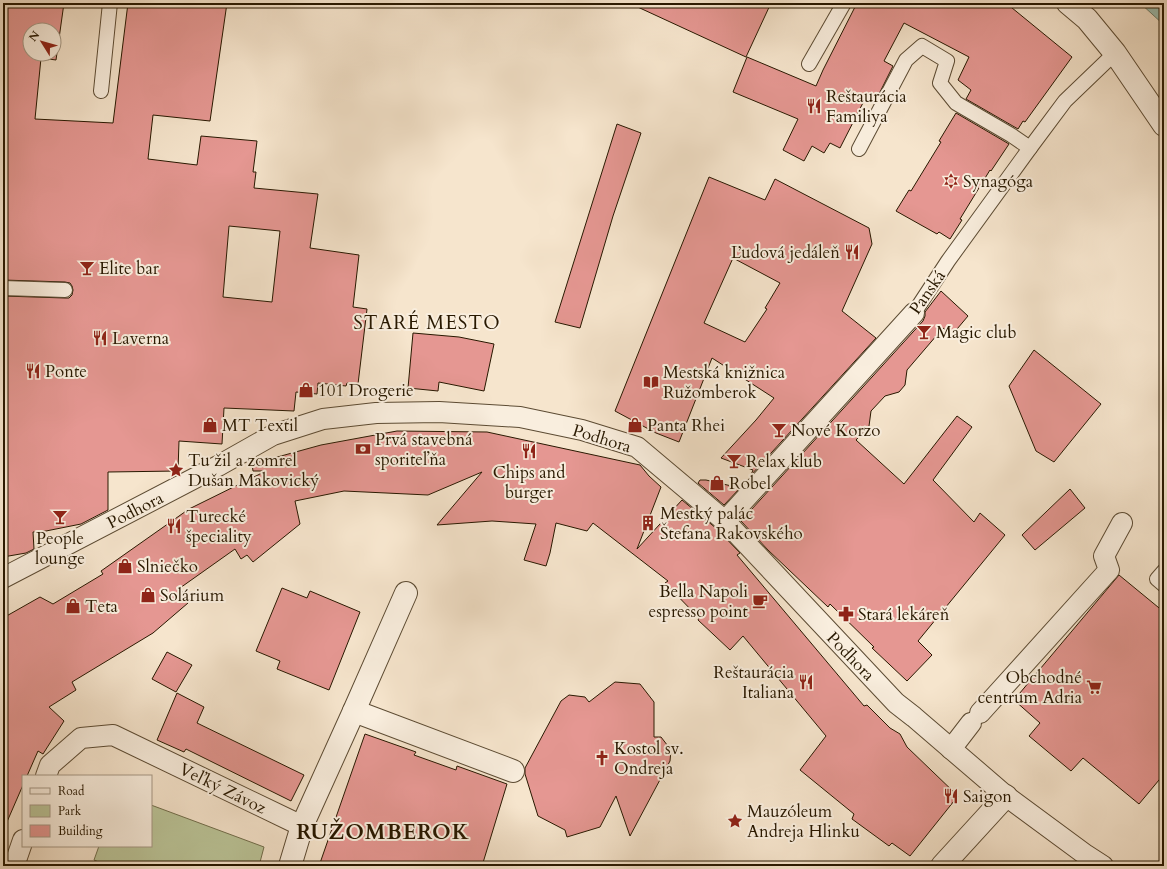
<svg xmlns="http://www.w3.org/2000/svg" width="1167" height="869" font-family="Cardo,serif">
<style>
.green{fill:#bbc599;stroke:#726e4c}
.water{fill:#9dc0b3;stroke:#6e7d6b}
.building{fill:#e59792;stroke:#281800;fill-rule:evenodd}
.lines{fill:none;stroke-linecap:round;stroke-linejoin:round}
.service-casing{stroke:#5c4b33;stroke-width:16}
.pedestrian-casing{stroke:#5c4b33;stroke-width:22}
.minor-casing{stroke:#5c4b33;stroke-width:24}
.service{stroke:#f9eede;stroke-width:14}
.pedestrian{stroke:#f9eede;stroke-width:20}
.minor{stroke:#f9eede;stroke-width:22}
.labels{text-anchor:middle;stroke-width:4;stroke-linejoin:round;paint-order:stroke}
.poi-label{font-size:17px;fill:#281800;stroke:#f9eede;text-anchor:start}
.street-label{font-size:17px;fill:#281800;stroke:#f9eede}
.quarter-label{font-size:19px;letter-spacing:1px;fill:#281800;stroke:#f9eede}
.district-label{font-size:21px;font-weight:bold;letter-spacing:1px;fill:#281800;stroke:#f9eede}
</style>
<rect width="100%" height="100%" fill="#f6e5cd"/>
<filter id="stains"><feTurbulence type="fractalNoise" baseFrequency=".005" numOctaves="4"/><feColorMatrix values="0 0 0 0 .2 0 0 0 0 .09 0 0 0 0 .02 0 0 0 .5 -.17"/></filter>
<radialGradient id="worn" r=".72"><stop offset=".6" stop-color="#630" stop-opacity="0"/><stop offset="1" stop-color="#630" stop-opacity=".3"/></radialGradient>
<path class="green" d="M 151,805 L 264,847 L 259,866 L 108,866 L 94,860 L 99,846 L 151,846 Z"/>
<path class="water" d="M 1140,3 L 1164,3 L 1164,25 Z"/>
<g class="building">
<path d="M 3,3 L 64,3 L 56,60 L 41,58 L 35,119 L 113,123 L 128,3 L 227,3 L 210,121 L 153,115 L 148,159 L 197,165 L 201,136 L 257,141 L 253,172 L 256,172 L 254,188 L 318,194 L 310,248 L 359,255 L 353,307 L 367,309 L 358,384 L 347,383 L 346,386 L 318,383 L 317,394 L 296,392 L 294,411 L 224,408 L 222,444 L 179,441 L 178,471 L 108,472 L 108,510 L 81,524 L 46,531 L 33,532 L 34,549 L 26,553 L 3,557 L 3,296 L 65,298 L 69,298 L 72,295 L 73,290 L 72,286 L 70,283 L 65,282 L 3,280 ZM 30,30 L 54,30 L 54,54 L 30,54 ZM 229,226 L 280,231 L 272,302 L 223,297 Z"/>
<path d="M 629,3 L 771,3 L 746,57 Z"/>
<path d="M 857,3 L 1006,3 L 1072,57 L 1025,122 L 1023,121 L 1018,129 L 966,99 L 971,90 L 958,80 L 969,57 L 904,23 L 884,61 L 893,66 L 877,98 L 868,93 L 840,148 L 830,143 L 824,153 L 812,146 L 804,161 L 783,150 L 798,119 L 733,92 L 747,57 L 816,86 L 823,70 Z"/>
<path d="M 956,113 L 1009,144 L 991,171 L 990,170 L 960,219 L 962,220 L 950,239 L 939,232 L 937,234 L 896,211 L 909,190 L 911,191 L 941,142 L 939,141 Z"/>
<path d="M 617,124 L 641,133 L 613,216 L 580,328 L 555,322 Z"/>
<path d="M 709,177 L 765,200 L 775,179 L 869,228 L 872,244 L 842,311 L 876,338 L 751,475 L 753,470 L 721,458 L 756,420 L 774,398 L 712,358 L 679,442 L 656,433 L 615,411 ZM 733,258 L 780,283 L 765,308 L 767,309 L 745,342 L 704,323 Z"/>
<path d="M 941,291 L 968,316 L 952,335 L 943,328 L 907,370 L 905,385 L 899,392 L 885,396 L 871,411 L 869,426 L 856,440 L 904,484 L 957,416 L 972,427 L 933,480 L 974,522 L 980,513 L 1005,535 L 918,641 L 932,655 L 907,681 L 872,648 L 874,647 L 830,604 L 828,607 L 768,550 L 741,521 L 923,321 L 925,316 L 925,312 Z"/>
<path d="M 413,333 L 459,337 L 494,344 L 484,391 L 439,382 L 438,391 L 408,388 Z"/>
<path d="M 1034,350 L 1101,404 L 1054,462 L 1036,451 L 1009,386 Z"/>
<path d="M 397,431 L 487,432 L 640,465 L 649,476 L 661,487 L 637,549 L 682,500 L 717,529 L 740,553 L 737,555 L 864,706 L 867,705 L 890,728 L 900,734 L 907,747 L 958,796 L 910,856 L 892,843 L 889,846 L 852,819 L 854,814 L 800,770 L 826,736 L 743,636 L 730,650 L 698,620 L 699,618 L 665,583 L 668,581 L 593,523 L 587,531 L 556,523 L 550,553 L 546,566 L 524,560 L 536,524 L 492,521 L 437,525 L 482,472 L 428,495 L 344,491 L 295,501 L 300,524 L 253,562 L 247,555 L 241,559 L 235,549 L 180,588 L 188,603 L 153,633 L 72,682 L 76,690 L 49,707 L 64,721 L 43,754 L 38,751 L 27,776 L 23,776 L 23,785 L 3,831 L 3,618 L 40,597 L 53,604 L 103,574 L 101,571 L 189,509 L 266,471 L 253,471 L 252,464 L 321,445 Z"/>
<path d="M 700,480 L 706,480 L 740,488 L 724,505 L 698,483 Z"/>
<path d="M 1070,489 L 1085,508 L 1035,550 L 1022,535 Z"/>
<path d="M 1119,575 L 1164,612 L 1164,774 L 1139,804 L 1083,758 L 1071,771 L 1029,736 L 1040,723 L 1014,700 Z"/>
<path d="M 282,588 L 307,598 L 310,591 L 360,612 L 329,690 L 277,669 L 280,661 L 256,651 Z"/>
<path d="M 167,652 L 192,665 L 176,692 L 152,679 Z"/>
<path d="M 615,682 L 640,684 L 654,702 L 654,737 L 661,737 L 671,750 L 670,761 L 630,836 L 616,796 L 600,827 L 567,837 L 565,830 L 538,816 L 525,774 L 525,768 L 561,701 L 569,695 L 585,697 L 589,702 Z"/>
<path d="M 177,693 L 204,707 L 197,723 L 304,775 L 291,801 L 186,749 L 184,752 L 157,740 Z"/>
<path d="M 365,734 L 416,752 L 414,755 L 456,770 L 457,766 L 507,784 L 482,866 L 319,866 Z"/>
</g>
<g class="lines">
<g class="service-casing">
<g id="service">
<path d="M 809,64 L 844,3"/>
<path d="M 101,91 L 110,3"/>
<path d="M 859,149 L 906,60 L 922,46 L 947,61 L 940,83 L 956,103 L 1011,135 L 1030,148"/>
<path d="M 3,288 L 65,290"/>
<path d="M 914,313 L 948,261 L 1030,148 L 1065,101 L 1115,53"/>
<path d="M 1164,571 L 1157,579 L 1164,585"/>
</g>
</g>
<g class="pedestrian-casing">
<g id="pedestrian">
<path d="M 725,521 L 914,313"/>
<path d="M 3,578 L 218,466 L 273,435 L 323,419 L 376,413 L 439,412 L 520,417 L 582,430 L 637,447 L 725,521 L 896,703 L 914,717 L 1006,796 L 1086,855 L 1103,866"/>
<path d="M 980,713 L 1109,570 L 1104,556 L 1122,523"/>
<path d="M 951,749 L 971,723"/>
<path d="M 46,776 L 50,765 L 81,738 L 113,735 L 302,826"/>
<path d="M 14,866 L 23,840"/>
</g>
</g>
<g class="minor-casing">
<g id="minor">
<path d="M 1068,3 L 1087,19 L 1115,53 L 1164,125"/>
<path d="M 354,711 L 513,771"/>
<path d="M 290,866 L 302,826 L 354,711 L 406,593"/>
<path d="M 942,866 L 1006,796"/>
</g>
</g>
<use href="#service" class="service"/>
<use href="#pedestrian" class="pedestrian"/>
<use href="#minor" class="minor"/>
</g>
<defs>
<g id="restaurant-bare" transform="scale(1.2)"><path d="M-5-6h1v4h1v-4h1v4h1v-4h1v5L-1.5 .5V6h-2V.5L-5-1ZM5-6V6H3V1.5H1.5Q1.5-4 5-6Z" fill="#8f2418" stroke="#f9eede" stroke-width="2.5" paint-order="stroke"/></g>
<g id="synagogue-bare" transform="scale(1.2)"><path d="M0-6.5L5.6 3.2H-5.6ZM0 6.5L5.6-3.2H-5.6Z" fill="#8f2418" stroke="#f9eede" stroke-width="2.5" paint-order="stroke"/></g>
<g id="bar-bare" transform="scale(1.2)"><path d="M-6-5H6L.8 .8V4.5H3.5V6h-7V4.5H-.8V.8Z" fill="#8f2418" stroke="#f9eede" stroke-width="2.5" paint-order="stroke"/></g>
<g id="library-bare" transform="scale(1.2)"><path d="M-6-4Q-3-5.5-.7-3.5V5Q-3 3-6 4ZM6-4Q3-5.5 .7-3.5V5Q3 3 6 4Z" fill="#8f2418" stroke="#f9eede" stroke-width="2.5" paint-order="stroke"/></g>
<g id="shop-bare" transform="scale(1.2)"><path d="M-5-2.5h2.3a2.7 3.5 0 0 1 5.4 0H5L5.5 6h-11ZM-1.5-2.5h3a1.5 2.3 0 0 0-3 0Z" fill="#8f2418" stroke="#f9eede" stroke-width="2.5" paint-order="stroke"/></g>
<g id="bank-bare" transform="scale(1.2)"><path d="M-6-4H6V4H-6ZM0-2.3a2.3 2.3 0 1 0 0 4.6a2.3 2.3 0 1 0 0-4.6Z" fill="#8f2418" stroke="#f9eede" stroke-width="2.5" paint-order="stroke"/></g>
<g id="sight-bare" transform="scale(1.2)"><path d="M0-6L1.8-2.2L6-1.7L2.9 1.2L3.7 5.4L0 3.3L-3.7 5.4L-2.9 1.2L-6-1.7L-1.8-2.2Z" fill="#8f2418" stroke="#f9eede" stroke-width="2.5" paint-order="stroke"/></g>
<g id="building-bare" transform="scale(1.2)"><path d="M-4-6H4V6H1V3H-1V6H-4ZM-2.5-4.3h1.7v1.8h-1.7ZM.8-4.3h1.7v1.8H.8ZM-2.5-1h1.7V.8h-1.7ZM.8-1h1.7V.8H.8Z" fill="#8f2418" stroke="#f9eede" stroke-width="2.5" paint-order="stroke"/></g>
<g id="cafe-bare" transform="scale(1.2)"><path d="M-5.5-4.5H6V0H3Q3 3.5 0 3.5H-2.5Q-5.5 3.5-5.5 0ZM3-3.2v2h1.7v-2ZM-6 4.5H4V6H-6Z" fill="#8f2418" stroke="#f9eede" stroke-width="2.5" paint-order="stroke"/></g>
<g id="pharmacy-bare" transform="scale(1.2)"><path d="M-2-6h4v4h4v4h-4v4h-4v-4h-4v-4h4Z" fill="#8f2418" stroke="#f9eede" stroke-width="2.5" paint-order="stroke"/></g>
<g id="supermarket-bare" transform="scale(1.2)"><path d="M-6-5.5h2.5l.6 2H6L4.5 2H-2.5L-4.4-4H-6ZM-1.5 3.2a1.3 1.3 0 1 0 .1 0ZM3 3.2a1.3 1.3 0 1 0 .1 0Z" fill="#8f2418" stroke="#f9eede" stroke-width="2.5" paint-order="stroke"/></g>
<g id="church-bare" transform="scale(1.2)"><path d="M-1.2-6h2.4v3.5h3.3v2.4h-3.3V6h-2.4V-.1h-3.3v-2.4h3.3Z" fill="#8f2418" stroke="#f9eede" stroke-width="2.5" paint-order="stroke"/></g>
</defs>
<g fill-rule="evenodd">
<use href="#restaurant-bare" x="814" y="106"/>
<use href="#synagogue-bare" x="951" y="181"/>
<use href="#restaurant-bare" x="852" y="252"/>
<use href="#bar-bare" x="87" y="268"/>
<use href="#bar-bare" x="924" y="332"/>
<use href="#restaurant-bare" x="100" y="338"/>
<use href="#restaurant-bare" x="33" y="371"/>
<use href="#library-bare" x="651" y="382"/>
<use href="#shop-bare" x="306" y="390"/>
<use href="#shop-bare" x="210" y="425"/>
<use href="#shop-bare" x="635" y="425"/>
<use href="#bar-bare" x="779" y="430"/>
<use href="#bank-bare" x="363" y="449"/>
<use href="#restaurant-bare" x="529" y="451"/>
<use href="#bar-bare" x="734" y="461"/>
<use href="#sight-bare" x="176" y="470"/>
<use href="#shop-bare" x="717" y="483"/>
<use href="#bar-bare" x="60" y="517"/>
<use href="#building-bare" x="648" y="523"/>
<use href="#restaurant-bare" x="174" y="526"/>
<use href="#shop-bare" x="125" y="566"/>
<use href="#shop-bare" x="148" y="595"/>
<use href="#cafe-bare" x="760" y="601"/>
<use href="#shop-bare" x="73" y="606"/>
<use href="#pharmacy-bare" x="846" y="614"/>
<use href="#restaurant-bare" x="806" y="682"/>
<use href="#supermarket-bare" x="1094" y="687"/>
<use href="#church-bare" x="602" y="758"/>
<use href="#restaurant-bare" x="951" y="796"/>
<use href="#sight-bare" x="735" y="821"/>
</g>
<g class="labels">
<g class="poi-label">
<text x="826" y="102">Reštaurácia<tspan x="826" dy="20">Familiya</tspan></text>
<text x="963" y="187">Synagóga</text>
<text x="840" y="258" text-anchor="end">Ľudová jedáleň</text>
<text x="99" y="274">Elite bar</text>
<text x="936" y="338">Magic club</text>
<text x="112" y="344">Laverna</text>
<text x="45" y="377">Ponte</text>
<text x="663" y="378">Mestská knižnica<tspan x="663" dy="20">Ružomberok</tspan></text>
<text x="318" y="396">101 Drogerie</text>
<text x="222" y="431">MT Textil</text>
<text x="647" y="431">Panta Rhei</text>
<text x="791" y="436">Nové Korzo</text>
<text x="375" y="445">Prvá stavebná<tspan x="375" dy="20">sporiteľňa</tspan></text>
<text x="188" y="466">Tu žil a zomrel<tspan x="188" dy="20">Dušan Makovický</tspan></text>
<text x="746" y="467">Relax klub</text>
<text x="529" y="478" text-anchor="middle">Chips and<tspan x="529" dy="20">burger</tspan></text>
<text x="729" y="489">Robel</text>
<text x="660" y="519">Mestký palác<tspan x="660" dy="20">Štefana Rakovského</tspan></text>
<text x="186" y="522">Turecké<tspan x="186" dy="20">špeciality</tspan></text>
<text x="60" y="544" text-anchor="middle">People<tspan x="60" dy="20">lounge</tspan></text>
<text x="137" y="572">Slniečko</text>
<text x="748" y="597" text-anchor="end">Bella Napoli<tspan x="748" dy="20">espresso point</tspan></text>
<text x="160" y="601">Solárium</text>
<text x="85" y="612">Teta</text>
<text x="858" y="620">Stará lekáreň</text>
<text x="794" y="678" text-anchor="end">Reštaurácia<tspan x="794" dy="20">Italiana</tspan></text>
<text x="1082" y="683" text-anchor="end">Obchodné<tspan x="1082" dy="20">centrum Adria</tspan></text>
<text x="614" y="754">Kostol sv.<tspan x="614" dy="20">Ondreja</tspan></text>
<text x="963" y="802">Saigon</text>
<text x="747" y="817">Mauzóleum<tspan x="747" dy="20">Andreja Hlinku</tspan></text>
</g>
<g class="street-label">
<text transform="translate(927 292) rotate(-55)" y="6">Panská</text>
<text transform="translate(602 438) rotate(17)" y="6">Podhora</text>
<text transform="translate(135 510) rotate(-27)" y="6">Podhora</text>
<text transform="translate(851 656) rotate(46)" y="6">Podhora</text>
<text transform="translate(223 788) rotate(26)" y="6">Veľký Závoz</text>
</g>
<g class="quarter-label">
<text x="427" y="329">STARÉ MESTO</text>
</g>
<g class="district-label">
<text x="383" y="839">RUŽOMBEROK</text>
</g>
</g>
<rect width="1167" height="869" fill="none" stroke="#f6e5cd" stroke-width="16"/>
<rect x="4" y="4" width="1159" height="861" fill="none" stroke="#281800" stroke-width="2"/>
<rect x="8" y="8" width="1151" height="853" fill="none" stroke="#281800"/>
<rect x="22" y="775" width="130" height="72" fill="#f9eede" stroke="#a59885"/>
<rect x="30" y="788" width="20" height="6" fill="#f9eede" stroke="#a59885"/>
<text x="58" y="795" font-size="12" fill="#281800">Road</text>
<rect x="30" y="805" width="20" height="12" fill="#bbc599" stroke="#a59885"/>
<text x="58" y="815" font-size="12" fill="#281800">Park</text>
<rect x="30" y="825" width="20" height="12" fill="#e59792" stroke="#a59885"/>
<text x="58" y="835" font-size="12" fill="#281800">Building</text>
<g transform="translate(42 42) rotate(307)"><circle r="19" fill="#f9eede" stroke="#a59885"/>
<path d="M0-3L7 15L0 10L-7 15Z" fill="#8f2418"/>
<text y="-6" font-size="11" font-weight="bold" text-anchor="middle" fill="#281800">N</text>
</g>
<rect width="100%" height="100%" filter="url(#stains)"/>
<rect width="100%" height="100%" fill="url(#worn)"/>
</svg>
